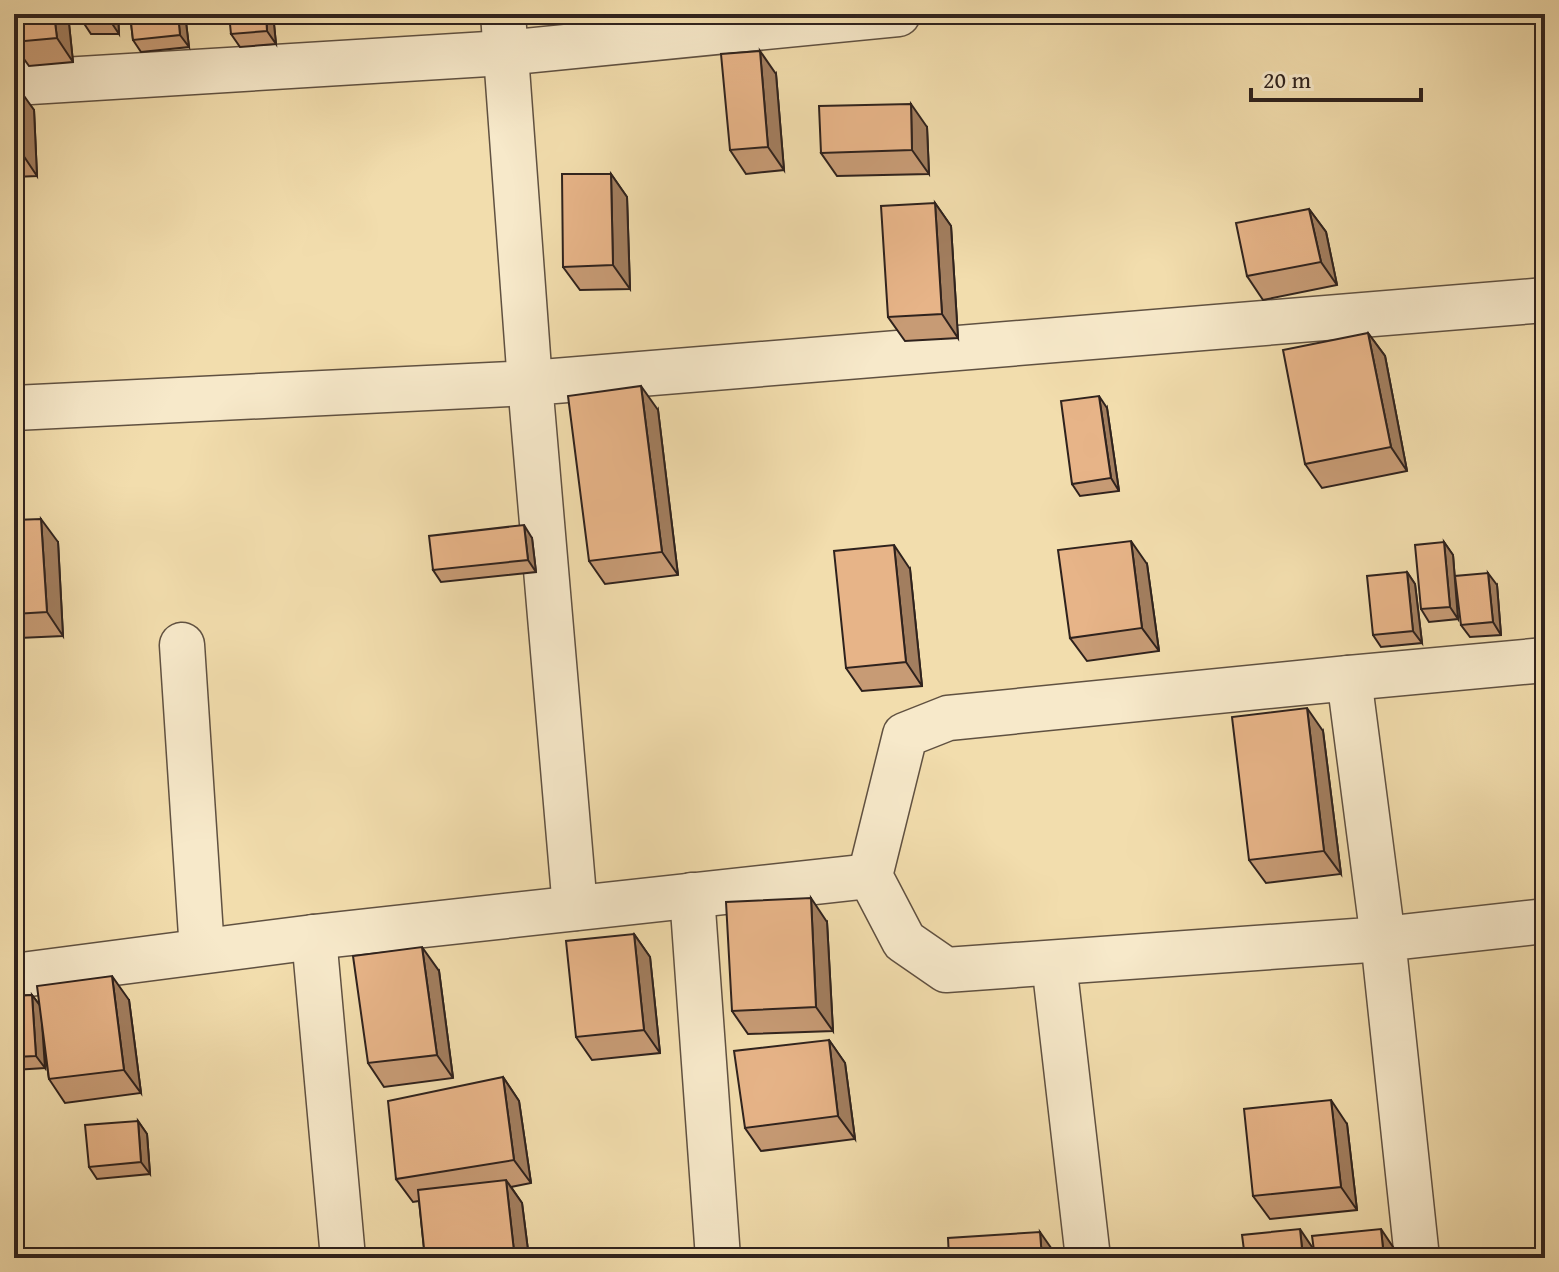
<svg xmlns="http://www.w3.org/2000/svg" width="1559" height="1272" font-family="'Gentium Book Plus',serif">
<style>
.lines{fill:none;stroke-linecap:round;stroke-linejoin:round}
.minor-casing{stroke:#605141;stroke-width:47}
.minor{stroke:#f7e9ca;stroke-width:44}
.wall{fill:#c79b75;stroke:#2f221d;stroke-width:2}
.shaded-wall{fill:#a27e5f;stroke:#2f221d;stroke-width:2}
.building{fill:#e7b488;stroke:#2f221d;stroke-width:2}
</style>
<rect width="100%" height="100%" fill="#f2ddad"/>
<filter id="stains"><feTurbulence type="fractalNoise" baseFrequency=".0025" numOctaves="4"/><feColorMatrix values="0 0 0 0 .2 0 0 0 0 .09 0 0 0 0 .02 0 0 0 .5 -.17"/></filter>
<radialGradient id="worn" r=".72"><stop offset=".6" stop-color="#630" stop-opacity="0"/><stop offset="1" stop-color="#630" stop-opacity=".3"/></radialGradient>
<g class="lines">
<g class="minor-casing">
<g id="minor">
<path d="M 14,83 L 504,53 L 898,14"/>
<path d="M 14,408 L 530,383 L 503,14"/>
<path d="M 182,645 L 202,951"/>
<path d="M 1349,678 L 1383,939 L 946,970 L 904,941 L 870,876 L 905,735 L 948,718 Z"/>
<path d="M 1349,678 L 1545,660"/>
<path d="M 692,895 L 718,1258"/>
<path d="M 575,908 L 530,383 L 1545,300"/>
<path d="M 314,937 L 343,1258"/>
<path d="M 1054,963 L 1088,1258"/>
<path d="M 14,976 L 314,937 L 870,876"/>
<path d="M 1417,1258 L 1383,939 L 1545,921"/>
</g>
</g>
<use href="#minor" class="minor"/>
</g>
<g class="wall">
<path d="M 14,14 L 68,14 L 73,62 L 29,66 L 14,45 Z"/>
<path d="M 83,14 L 118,14 L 119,34 L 91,34 L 83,22 Z"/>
<path d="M 130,14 L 185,14 L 189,47 L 141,52 L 133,40 Z"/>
<path d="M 273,14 L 276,44 L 240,47 L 231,34 Z"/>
<path d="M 776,74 L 784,170 L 746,174 L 730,150 Z"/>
<path d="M 14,87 L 34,110 L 37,176 L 14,177 Z"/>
<path d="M 927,127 L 929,174 L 837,176 L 821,153 Z"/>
<path d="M 611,174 L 627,197 L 630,289 L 580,290 L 563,267 Z"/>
<path d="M 935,203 L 951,226 L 958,338 L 905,341 L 888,317 Z"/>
<path d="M 1309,209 L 1326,232 L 1337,285 L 1263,300 L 1247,276 Z"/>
<path d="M 1368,333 L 1385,356 L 1407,471 L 1322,488 L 1305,464 Z"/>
<path d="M 1107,408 L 1119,491 L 1080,496 L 1072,484 Z"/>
<path d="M 658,410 L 678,575 L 605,584 L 589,561 Z"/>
<path d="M 14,520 L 58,542 L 63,636 L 19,638 L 14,631 Z"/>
<path d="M 532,538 L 536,572 L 441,582 L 433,570 Z"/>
<path d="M 1444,542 L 1453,555 L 1458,619 L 1429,622 L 1421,609 Z"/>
<path d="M 1147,564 L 1159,651 L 1087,661 L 1070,638 Z"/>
<path d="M 910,569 L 922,686 L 862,691 L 846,668 Z"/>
<path d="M 1407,572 L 1415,584 L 1422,643 L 1381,647 L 1373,635 Z"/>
<path d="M 1497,585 L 1501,635 L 1470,637 L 1461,625 Z"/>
<path d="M 1323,731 L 1341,874 L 1266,883 L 1249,860 Z"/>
<path d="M 827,922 L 833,1031 L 748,1034 L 732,1011 Z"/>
<path d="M 634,934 L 650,957 L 660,1053 L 592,1060 L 576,1037 Z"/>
<path d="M 439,971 L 453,1078 L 384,1087 L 368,1063 Z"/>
<path d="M 32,995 L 39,1004 L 129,1000 L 141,1093 L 65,1103 L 49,1079 L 42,1031 L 45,1068 L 14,1070 L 14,996 Z"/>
<path d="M 829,1040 L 845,1063 L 855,1139 L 761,1151 L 745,1128 Z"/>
<path d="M 503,1077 L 519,1101 L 531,1183 L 511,1187 L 522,1203 L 529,1258 L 425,1258 L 419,1201 L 413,1202 L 396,1179 Z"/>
<path d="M 138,1121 L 147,1134 L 150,1174 L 97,1179 L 89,1167 Z"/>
<path d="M 1347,1124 L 1357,1210 L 1270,1219 L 1253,1196 Z"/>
</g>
<g class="shaded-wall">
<path d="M 54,14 L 68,14 L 73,62 L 57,38 Z"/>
<path d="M 110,14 L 118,14 L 119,34 L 111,22 Z"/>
<path d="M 178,14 L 185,14 L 189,47 L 180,35 Z"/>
<path d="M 266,14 L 273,14 L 276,44 L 267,31 Z"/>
<path d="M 760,51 L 776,74 L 784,170 L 768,147 Z"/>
<path d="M 17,86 L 34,110 L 37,176 L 21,152 Z"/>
<path d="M 911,104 L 927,127 L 929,174 L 912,150 Z"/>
<path d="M 611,174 L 627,197 L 630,289 L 613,265 Z"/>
<path d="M 935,203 L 951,226 L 958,338 L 942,314 Z"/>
<path d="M 1309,209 L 1326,232 L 1337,285 L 1321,262 Z"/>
<path d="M 1368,333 L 1385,356 L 1407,471 L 1391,447 Z"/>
<path d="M 641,386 L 658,410 L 678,575 L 662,552 Z"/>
<path d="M 1099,396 L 1107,408 L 1119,491 L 1111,478 Z"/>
<path d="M 41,519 L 58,542 L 63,636 L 47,612 Z"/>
<path d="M 524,525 L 532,538 L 536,572 L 528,560 Z"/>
<path d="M 1131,541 L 1147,564 L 1159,651 L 1142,628 Z"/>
<path d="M 1444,542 L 1453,555 L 1458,619 L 1450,607 Z"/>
<path d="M 894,545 L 910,569 L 922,686 L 906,662 Z"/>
<path d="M 1407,572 L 1415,584 L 1422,643 L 1413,631 Z"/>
<path d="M 1488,573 L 1497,585 L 1501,635 L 1493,622 Z"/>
<path d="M 1307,708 L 1323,731 L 1341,874 L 1324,851 Z"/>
<path d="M 811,898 L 827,922 L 833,1031 L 816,1007 Z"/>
<path d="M 634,934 L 650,957 L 660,1053 L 644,1030 Z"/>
<path d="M 422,947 L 439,971 L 453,1078 L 437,1055 Z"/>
<path d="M 112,976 L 129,1000 L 141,1093 L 124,1070 Z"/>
<path d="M 32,995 L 41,1007 L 45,1068 L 36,1056 Z"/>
<path d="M 829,1040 L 845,1063 L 855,1139 L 838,1116 Z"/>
<path d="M 503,1077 L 519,1101 L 531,1183 L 514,1160 Z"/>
<path d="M 1331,1100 L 1347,1124 L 1357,1210 L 1341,1187 Z"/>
<path d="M 138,1121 L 147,1134 L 150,1174 L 141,1162 Z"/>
<path d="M 506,1180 L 522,1203 L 529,1258 L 519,1258 L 514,1251 Z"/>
<path d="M 1300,1229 L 1316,1253 L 1317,1258 L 1303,1258 Z"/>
<path d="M 1381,1229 L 1397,1253 L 1398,1258 L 1384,1258 Z"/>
<path d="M 1040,1232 L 1056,1255 L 1056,1258 L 1042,1258 Z"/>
</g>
<g class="building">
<path d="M 14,14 L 54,14 L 57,38 L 14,42 Z"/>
<path d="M 83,14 L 110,14 L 111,22 L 83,22 Z"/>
<path d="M 130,14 L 178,14 L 180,35 L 133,40 Z"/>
<path d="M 229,14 L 266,14 L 267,31 L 231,34 Z"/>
<path d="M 760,51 L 768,147 L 730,150 L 721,54 Z"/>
<path d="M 17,86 L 21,152 L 14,153 L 14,87 Z"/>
<path d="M 911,104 L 912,150 L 821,153 L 819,106 Z"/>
<path d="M 562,174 L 611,174 L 613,265 L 563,267 Z"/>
<path d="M 935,203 L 942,314 L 888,317 L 881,206 Z"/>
<path d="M 1309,209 L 1321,262 L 1247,276 L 1236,223 Z"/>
<path d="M 1368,333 L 1391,447 L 1305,464 L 1283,350 Z"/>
<path d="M 641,386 L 662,552 L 589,561 L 568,396 Z"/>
<path d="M 1099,396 L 1111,478 L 1072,484 L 1061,401 Z"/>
<path d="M 41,519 L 47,612 L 14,614 L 14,520 Z"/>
<path d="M 524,525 L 528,560 L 433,570 L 429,536 Z"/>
<path d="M 1131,541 L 1142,628 L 1070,638 L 1058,550 Z"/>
<path d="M 1444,542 L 1450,607 L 1421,609 L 1415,545 Z"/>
<path d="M 894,545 L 906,662 L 846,668 L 834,551 Z"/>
<path d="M 1407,572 L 1413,631 L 1373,635 L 1367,576 Z"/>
<path d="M 1488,573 L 1493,622 L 1461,625 L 1455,576 Z"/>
<path d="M 1307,708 L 1324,851 L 1249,860 L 1232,717 Z"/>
<path d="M 811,898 L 816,1007 L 732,1011 L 726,902 Z"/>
<path d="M 634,934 L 644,1030 L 576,1037 L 566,941 Z"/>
<path d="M 422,947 L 437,1055 L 368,1063 L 353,956 Z"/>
<path d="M 112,976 L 124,1070 L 49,1079 L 37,986 Z"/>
<path d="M 32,995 L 36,1056 L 14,1057 L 14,996 Z"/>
<path d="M 829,1040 L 838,1116 L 745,1128 L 734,1051 Z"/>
<path d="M 503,1077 L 514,1160 L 396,1179 L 388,1101 Z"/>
<path d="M 1331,1100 L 1341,1187 L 1253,1196 L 1244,1109 Z"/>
<path d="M 138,1121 L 141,1162 L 89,1167 L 85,1125 Z"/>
<path d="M 506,1180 L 514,1251 L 452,1258 L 425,1258 L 418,1190 Z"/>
<path d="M 1300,1229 L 1303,1258 L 1245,1258 L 1242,1235 Z"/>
<path d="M 1381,1229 L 1384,1258 L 1315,1258 L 1312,1236 Z"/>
<path d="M 1040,1232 L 1042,1258 L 949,1258 L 948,1238 Z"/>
</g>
<rect width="1559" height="1272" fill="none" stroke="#f2ddad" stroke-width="48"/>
<rect x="16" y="16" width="1527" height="1240" fill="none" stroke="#2f221d" stroke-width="4"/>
<rect x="24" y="24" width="1511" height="1224" fill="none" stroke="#2f221d" stroke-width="2"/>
<path d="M1251 88v12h170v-12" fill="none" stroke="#2f221d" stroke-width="4"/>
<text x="1263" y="88" font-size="24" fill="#2f221d" stroke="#f7e9ca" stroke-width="6" paint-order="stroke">20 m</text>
<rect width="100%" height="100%" filter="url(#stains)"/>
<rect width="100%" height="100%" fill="url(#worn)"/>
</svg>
